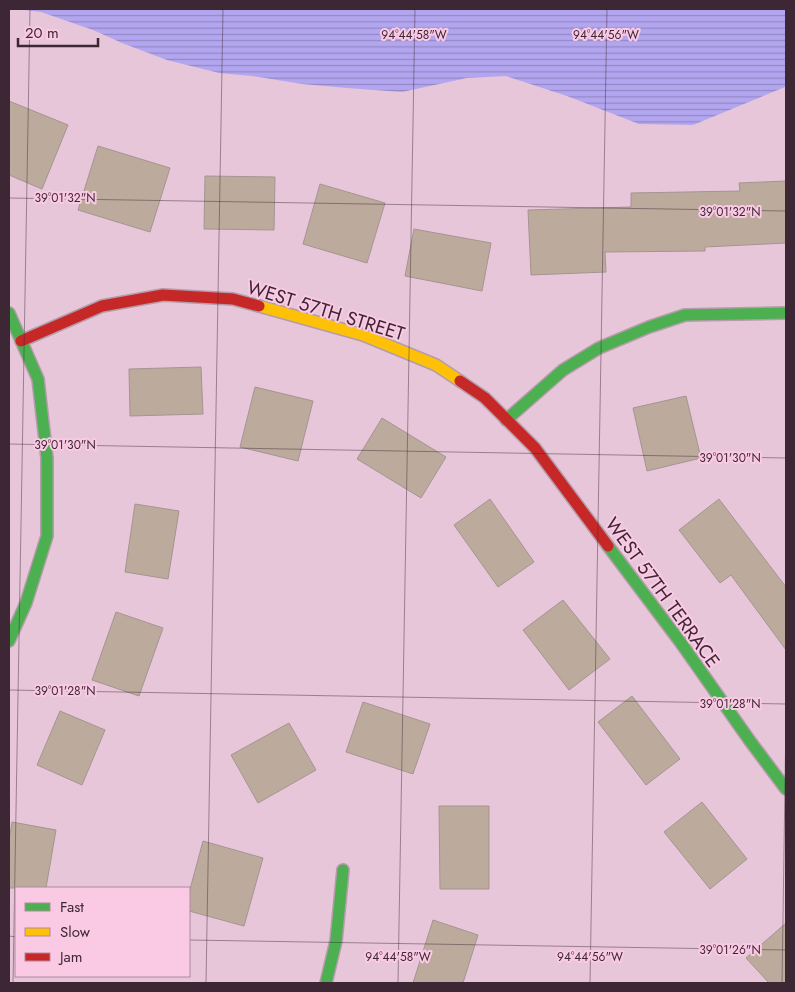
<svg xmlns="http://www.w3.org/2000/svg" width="795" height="992" font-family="Jost,sans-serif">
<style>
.water{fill:url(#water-rules)}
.building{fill:#bcab9c;stroke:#a49492}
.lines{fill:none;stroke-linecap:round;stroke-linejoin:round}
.fast-casing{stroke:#b49caa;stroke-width:14}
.slow-casing{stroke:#b49caa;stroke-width:14}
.jam-casing{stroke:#b49caa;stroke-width:14}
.fast{stroke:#4caf50;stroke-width:11}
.slow{stroke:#ffc107;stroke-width:11}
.jam{stroke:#c62828;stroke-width:11}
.ticks{fill:none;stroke:#3e2734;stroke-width:1;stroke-opacity:0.45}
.labels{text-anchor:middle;stroke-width:4;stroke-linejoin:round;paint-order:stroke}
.street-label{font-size:19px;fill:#3e2734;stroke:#facae4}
.ticks-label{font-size:12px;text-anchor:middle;fill:#3e2734;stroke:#facae4;stroke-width:4;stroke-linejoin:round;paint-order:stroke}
</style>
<defs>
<pattern id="water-rules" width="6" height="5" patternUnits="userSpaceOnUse" patternTransform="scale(1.25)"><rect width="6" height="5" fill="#b3a6f0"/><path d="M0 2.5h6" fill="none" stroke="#9387c3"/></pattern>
</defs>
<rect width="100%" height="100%" fill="#e7c6d9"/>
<path class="water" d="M 15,9 L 786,9 L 786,85 L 785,87 L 693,125 L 639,124 L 567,96 L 506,76 L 467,78 L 402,92 L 347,88 L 302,84 L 252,76 L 219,73 L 167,60 L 122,43 L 93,30 L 41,12 Z"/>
<g class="building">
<path d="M 9,101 L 68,125 L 42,189 L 9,175 Z"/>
<path d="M 98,146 L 170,168 L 150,232 L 78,210 Z"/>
<path d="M 205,176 L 275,177 L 274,230 L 204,229 Z"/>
<path d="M 786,181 L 786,243 L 705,247 L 705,251 L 605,252 L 606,272 L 531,275 L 528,210 L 631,207 L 631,193 L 740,191 L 739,183 Z"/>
<path d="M 320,184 L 385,203 L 367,263 L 303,244 Z"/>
<path d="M 414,229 L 491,243 L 482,291 L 405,276 Z"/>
<path d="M 201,367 L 203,414 L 130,416 L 129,369 Z"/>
<path d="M 255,387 L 313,401 L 298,461 L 240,447 Z"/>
<path d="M 686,396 L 701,458 L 647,471 L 633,408 Z"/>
<path d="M 382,418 L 446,457 L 421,498 L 357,459 Z"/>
<path d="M 490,499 L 534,562 L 498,587 L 454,525 Z"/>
<path d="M 719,499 L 786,587 L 786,650 L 731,575 L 720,583 L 679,530 Z"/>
<path d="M 135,504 L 179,511 L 168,579 L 125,572 Z"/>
<path d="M 563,600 L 610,659 L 569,690 L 523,630 Z"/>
<path d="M 116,612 L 163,628 L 139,696 L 92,680 Z"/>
<path d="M 632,696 L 680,759 L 646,785 L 598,722 Z"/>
<path d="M 363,702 L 430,724 L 413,774 L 346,752 Z"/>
<path d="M 60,711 L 105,730 L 82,785 L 37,765 Z"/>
<path d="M 289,723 L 316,770 L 258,803 L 231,755 Z"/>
<path d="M 702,802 L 747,859 L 710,889 L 664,832 Z"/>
<path d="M 439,806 L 489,806 L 489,889 L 440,889 Z"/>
<path d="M 12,822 L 56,830 L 46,888 L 9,888 L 9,840 Z"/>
<path d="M 203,841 L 263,858 L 244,926 L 189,911 L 189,893 Z"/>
<path d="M 433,920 L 478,935 L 463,983 L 413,983 Z"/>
<path d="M 786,923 L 786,983 L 769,983 L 746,958 Z"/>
</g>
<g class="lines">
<g class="fast-casing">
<g id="fast">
<path d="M 9,313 L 38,379 L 47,458 L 47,536 L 26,603 L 9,641"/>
<path d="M 506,420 L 563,370 L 599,348 L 649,327 L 685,315 L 786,313"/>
<path d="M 608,546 L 681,643 L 750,741 L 786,789"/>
<path d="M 326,983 L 336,941 L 343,870"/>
</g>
</g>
<g class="slow-casing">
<path id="slow" d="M 259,306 L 363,335 L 436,365 L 460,381"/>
</g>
<g class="jam-casing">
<g id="jam">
<path d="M 21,341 L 102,306 L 163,295 L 233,299 L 259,306"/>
<path d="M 460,381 L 485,398 L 535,448 L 608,546"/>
</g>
</g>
<use href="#fast" class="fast"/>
<use href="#slow" class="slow"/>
<use href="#jam" class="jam"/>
</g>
<path class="ticks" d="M 9,198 L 786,211M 9,444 L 786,458M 9,690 L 786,704M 9,936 L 16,937M 189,940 L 786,950M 13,983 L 30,9M 206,983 L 223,9M 398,983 L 415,9M 590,983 L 607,9M 782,983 L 786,718"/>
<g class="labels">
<g class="street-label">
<text transform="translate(326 310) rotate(17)" y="7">WEST 57TH STREET</text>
<text transform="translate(663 592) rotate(54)" y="7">WEST 57TH TERRACE</text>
</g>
</g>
<g class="ticks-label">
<text x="414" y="39">94°44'58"W</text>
<text x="606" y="39">94°44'56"W</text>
<text x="65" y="202">39°01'32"N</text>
<text x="730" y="216">39°01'32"N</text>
<text x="65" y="449">39°01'30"N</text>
<text x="730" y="462">39°01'30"N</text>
<text x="65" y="695">39°01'28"N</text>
<text x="730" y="708">39°01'28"N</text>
<text x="730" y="954">39°01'26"N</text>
<text x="398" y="961">94°44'58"W</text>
<text x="590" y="961">94°44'56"W</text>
</g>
<rect width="795" height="992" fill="none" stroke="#3e2734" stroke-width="20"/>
<rect x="15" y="887" width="175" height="90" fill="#facae4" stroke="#af899e"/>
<rect x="25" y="903" width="25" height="8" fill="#4caf50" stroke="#af899e"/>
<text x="60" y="912" font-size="15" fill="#3e2734">Fast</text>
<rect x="25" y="928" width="25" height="8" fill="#ffc107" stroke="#af899e"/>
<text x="60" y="937" font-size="15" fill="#3e2734">Slow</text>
<rect x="25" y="953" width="25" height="8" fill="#c62828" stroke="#af899e"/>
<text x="60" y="962" font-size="15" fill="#3e2734">Jam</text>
<path d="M18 38v8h80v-8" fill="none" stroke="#3e2734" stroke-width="2.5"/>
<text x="25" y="38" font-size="15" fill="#3e2734" stroke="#facae4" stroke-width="4" paint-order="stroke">20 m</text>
</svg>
